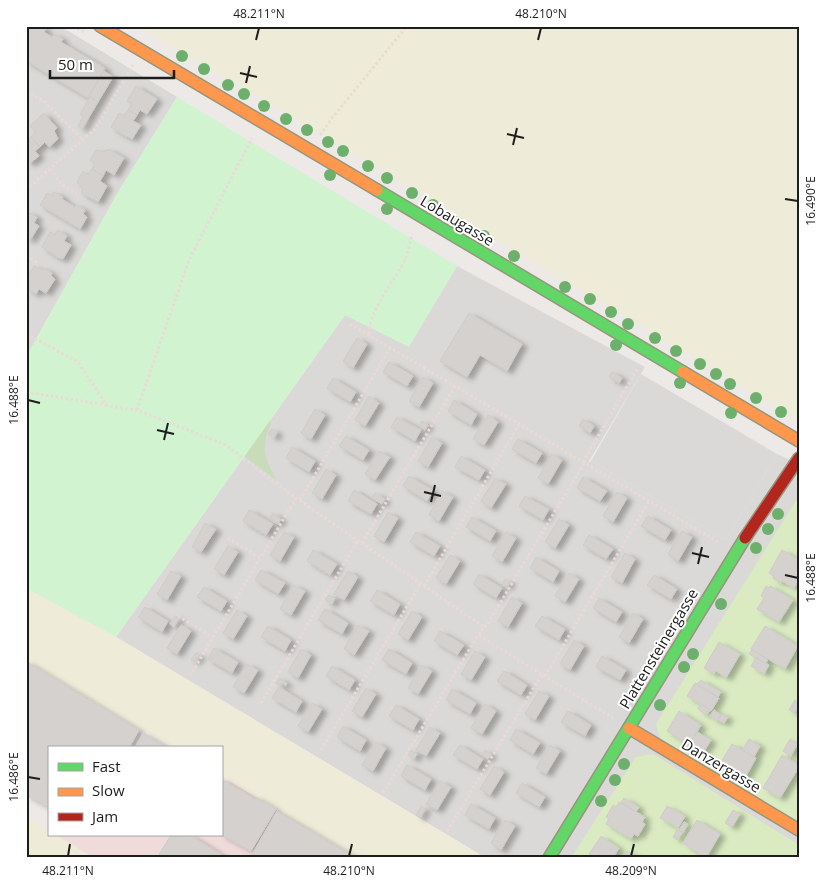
<svg xmlns="http://www.w3.org/2000/svg" width="825" height="884" font-family="'Open Sans',sans-serif">
<style>
.residential{fill:#dbd9d7}
.commercial{fill:#efdbda}
.farmland{fill:#eeecd8}
.grass{fill:#daebc2}
.forest{fill:#c8dcb9}
.park{fill:#d2f3d0}
.parking{fill:#dad9d7}
.building{fill:#d4d1cf;stroke:#cfcbc7;filter:url(#shadow)}
.lines{fill:none;stroke-linecap:round;stroke-linejoin:round}
.fast-casing{stroke:#96967d;stroke-width:14}
.slow-casing{stroke:#96967d;stroke-width:14}
.jam-casing{stroke:#96967d;stroke-width:14}
.path{stroke:#ebd9d8;stroke-width:3;stroke-dasharray:2.5 2.5;stroke-linecap:butt}
.fast{stroke:#63d668;stroke-width:11}
.slow{stroke:#ff974d;stroke-width:11}
.jam{stroke:#b3261e;stroke-width:11}
.tree{fill:#6db06c}
.ticks{fill:none;stroke:#1d1d1d;stroke-width:2}
.labels{text-anchor:middle;stroke-width:4;stroke-linejoin:round;paint-order:stroke}
.street-label{font-size:15px;fill:#1d1d1d;stroke:#fff}
.neatline{fill:none;stroke:#1d1d1d;stroke-width:2}
.ticks-label{font-size:12px;text-anchor:middle;fill:#1d1d1d}
</style>
<defs>
<filter id="shadow"><feDropShadow dx="5.5" dy="3" stdDeviation="2.5" flood-color="#0004"/></filter>
</defs>
<rect width="100%" height="100%" fill="#ece9e6"/>
<g class="residential">
<path d="M 26,26 L 60,26 L 177,97 L 117,194 L 26,357 Z"/>
<path d="M 457,266 L 645,367 L 588,463 L 591,461 L 726,540 L 777,454 L 799,464 L 799,858 L 486,858 L 116,637 L 345,315 L 409,346 Z"/>
</g>
<path class="commercial" d="M 221,776 L 358,858 L 94,858 L 56,835 L 221,835 Z"/>
<g class="farmland">
<path d="M 139,26 L 799,26 L 799,421 L 345,148 Z"/>
<path d="M 26,588 L 116,637 L 486,858 L 358,858 L 221,776 L 221,748 L 173,748 L 26,660 Z"/>
<path d="M 26,817 L 49,831 L 49,835 L 56,835 L 94,858 L 26,858 Z"/>
</g>
<g class="grass">
<path d="M 799,496 L 799,823 L 661,741 L 656,724 Z"/>
<path d="M 653,754 L 799,845 L 799,858 L 571,858 L 636,757 Z"/>
</g>
<path class="forest" d="M 247,404 L 271,423 C 261,449 264,457 277,481 L 227,443 Z"/>
<path class="park" d="M 177,97 L 457,266 L 409,347 L 345,315 L 116,637 L 26,588 L 26,357 L 117,194 Z"/>
<path class="parking" d="M 641,374 L 777,454 L 726,540 L 591,461 Z"/>
<g class="building">
<path d="M 30,26 L 41,26 L 46,29 L 44,32 L 52,37 L 54,34 L 63,39 L 61,42 L 105,68 L 88,98 L 26,61 L 26,32 Z"/>
<path d="M 104,71 L 113,77 L 98,102 L 90,97 L 89,99 L 88,98 Z"/>
<path d="M 136,86 L 157,99 L 147,114 L 140,110 L 137,115 L 128,110 L 132,104 L 127,101 Z"/>
<path d="M 90,97 L 98,102 L 82,129 L 78,126 L 83,117 L 80,114 Z"/>
<path d="M 128,110 L 137,115 L 133,121 L 141,125 L 132,139 L 127,136 L 127,137 L 111,127 L 119,113 L 124,116 Z"/>
<path d="M 44,113 L 57,128 L 54,131 L 58,139 L 49,147 L 45,142 L 40,147 L 31,137 L 36,132 L 30,126 Z"/>
<path d="M 31,137 L 40,147 L 35,151 L 39,156 L 30,163 L 26,161 L 26,141 Z"/>
<path d="M 108,149 L 124,158 L 114,175 L 106,170 L 103,176 L 92,169 L 95,163 L 90,160 L 96,150 L 105,152 Z"/>
<path d="M 92,169 L 103,176 L 100,181 L 107,186 L 98,202 L 81,193 L 83,189 L 77,182 L 83,171 L 88,175 Z"/>
<path d="M 54,192 L 63,197 L 62,199 L 75,207 L 76,205 L 85,210 L 83,214 L 87,217 L 80,229 L 40,205 L 47,193 L 52,196 Z"/>
<path d="M 28,212 L 37,217 L 34,223 L 39,226 L 30,240 L 26,238 L 26,215 Z"/>
<path d="M 58,230 L 67,236 L 64,241 L 71,245 L 63,259 L 57,257 L 42,247 L 50,232 L 55,235 Z"/>
<path d="M 34,266 L 42,270 L 43,268 L 52,273 L 51,276 L 55,279 L 46,293 L 39,289 L 36,294 L 27,289 L 30,284 L 26,281 L 26,279 Z"/>
<path d="M 469,313 L 522,344 L 507,371 L 480,355 L 467,377 L 440,361 Z"/>
<path d="M 357,338 L 367,344 L 353,368 L 343,361 Z"/>
<path d="M 389,362 L 413,376 L 407,386 L 383,372 Z"/>
<path d="M 612,372 L 622,378 L 619,383 L 609,377 Z"/>
<path d="M 423,377 L 433,383 L 419,407 L 409,401 Z"/>
<path d="M 333,378 L 356,392 L 350,402 L 327,388 Z"/>
<path d="M 369,396 L 379,403 L 365,426 L 355,420 Z"/>
<path d="M 454,400 L 477,414 L 471,425 L 448,411 Z"/>
<path d="M 315,409 L 325,415 L 311,439 L 301,433 Z"/>
<path d="M 488,415 L 498,422 L 484,445 L 473,439 Z"/>
<path d="M 397,417 L 421,430 L 415,441 L 391,427 Z"/>
<path d="M 583,419 L 594,426 L 590,433 L 579,426 Z"/>
<path d="M 422,421 L 428,425 L 425,430 L 419,426 Z"/>
<path d="M 272,429 L 277,432 L 274,438 L 268,434 Z"/>
<path d="M 346,436 L 369,450 L 363,460 L 339,446 Z"/>
<path d="M 432,437 L 442,443 L 428,467 L 418,461 Z"/>
<path d="M 518,439 L 542,453 L 536,463 L 512,449 Z"/>
<path d="M 292,447 L 315,461 L 309,472 L 286,458 Z"/>
<path d="M 379,451 L 390,457 L 375,480 L 365,474 Z"/>
<path d="M 552,454 L 562,460 L 548,484 L 538,478 Z"/>
<path d="M 461,456 L 485,470 L 479,480 L 455,467 Z"/>
<path d="M 326,469 L 336,475 L 322,499 L 312,493 Z"/>
<path d="M 409,476 L 433,490 L 427,501 L 403,486 Z"/>
<path d="M 583,477 L 607,491 L 600,501 L 577,488 Z"/>
<path d="M 495,478 L 506,484 L 491,508 L 481,501 Z"/>
<path d="M 354,490 L 377,504 L 371,514 L 348,501 Z"/>
<path d="M 442,491 L 453,497 L 439,521 L 429,515 Z"/>
<path d="M 617,492 L 627,498 L 613,522 L 603,516 Z"/>
<path d="M 375,493 L 385,499 L 382,504 L 372,498 Z"/>
<path d="M 525,496 L 549,509 L 543,520 L 519,506 Z"/>
<path d="M 249,510 L 273,524 L 266,535 L 243,521 Z"/>
<path d="M 388,512 L 398,518 L 384,542 L 374,536 Z"/>
<path d="M 273,513 L 281,519 L 278,524 L 272,521 L 273,519 L 270,517 Z"/>
<path d="M 648,516 L 671,530 L 665,540 L 641,526 Z"/>
<path d="M 472,517 L 496,531 L 490,541 L 466,527 Z"/>
<path d="M 559,519 L 569,525 L 555,548 L 545,542 Z"/>
<path d="M 205,523 L 216,529 L 201,552 L 192,547 Z"/>
<path d="M 682,531 L 692,537 L 678,561 L 668,554 Z"/>
<path d="M 284,532 L 294,537 L 280,561 L 270,555 Z"/>
<path d="M 416,532 L 440,546 L 434,556 L 410,542 Z"/>
<path d="M 506,532 L 516,538 L 502,562 L 492,556 Z"/>
<path d="M 589,535 L 613,549 L 606,559 L 583,545 Z"/>
<path d="M 228,546 L 238,552 L 224,575 L 214,569 Z"/>
<path d="M 313,550 L 337,564 L 330,575 L 307,561 Z"/>
<path d="M 782,550 L 799,560 L 799,580 L 794,588 L 782,581 L 781,583 L 773,578 L 775,577 L 769,573 Z"/>
<path d="M 625,553 L 635,559 L 622,583 L 611,577 Z"/>
<path d="M 450,555 L 460,561 L 446,584 L 436,578 Z"/>
<path d="M 536,557 L 559,571 L 553,582 L 530,568 Z"/>
<path d="M 261,570 L 285,583 L 278,594 L 255,580 Z"/>
<path d="M 171,571 L 181,576 L 167,600 L 157,594 Z"/>
<path d="M 348,571 L 358,577 L 344,600 L 334,594 Z"/>
<path d="M 569,573 L 579,579 L 565,602 L 555,596 Z"/>
<path d="M 479,574 L 502,588 L 496,598 L 473,584 Z"/>
<path d="M 654,575 L 677,589 L 671,599 L 647,585 Z"/>
<path d="M 505,579 L 510,582 L 507,587 L 502,584 Z"/>
<path d="M 294,585 L 305,591 L 291,615 L 280,609 Z"/>
<path d="M 766,586 L 769,588 L 770,586 L 793,600 L 779,622 L 757,609 L 764,598 L 761,596 Z"/>
<path d="M 204,587 L 227,601 L 221,611 L 197,597 Z"/>
<path d="M 377,590 L 400,604 L 394,615 L 370,601 Z"/>
<path d="M 329,595 L 335,598 L 332,604 L 325,600 Z"/>
<path d="M 512,597 L 522,603 L 508,627 L 498,621 Z"/>
<path d="M 599,598 L 622,612 L 616,622 L 593,608 Z"/>
<path d="M 145,607 L 168,621 L 162,632 L 138,617 Z"/>
<path d="M 325,609 L 348,623 L 342,634 L 318,620 Z"/>
<path d="M 237,610 L 247,616 L 233,639 L 223,633 Z"/>
<path d="M 412,611 L 422,617 L 408,640 L 398,634 Z"/>
<path d="M 633,613 L 643,619 L 629,643 L 619,637 Z"/>
<path d="M 175,616 L 179,618 L 174,627 L 170,624 Z"/>
<path d="M 542,616 L 565,629 L 559,640 L 535,626 Z"/>
<path d="M 181,625 L 191,631 L 177,654 L 167,648 Z"/>
<path d="M 358,625 L 369,631 L 354,655 L 344,649 Z"/>
<path d="M 268,626 L 291,640 L 285,651 L 261,637 Z"/>
<path d="M 765,626 L 798,646 L 785,669 L 751,649 Z"/>
<path d="M 440,631 L 464,645 L 457,655 L 434,641 Z"/>
<path d="M 574,640 L 584,646 L 570,670 L 560,664 Z"/>
<path d="M 719,642 L 740,654 L 726,678 L 716,671 L 714,674 L 704,668 Z"/>
<path d="M 214,648 L 238,662 L 232,673 L 208,659 Z"/>
<path d="M 301,649 L 311,655 L 298,678 L 288,672 Z"/>
<path d="M 389,649 L 412,663 L 406,674 L 382,660 Z"/>
<path d="M 752,650 L 768,659 L 766,663 L 749,654 Z"/>
<path d="M 475,651 L 485,657 L 471,680 L 461,674 Z"/>
<path d="M 196,653 L 200,655 L 195,662 L 191,660 Z"/>
<path d="M 602,656 L 626,670 L 620,680 L 596,667 Z"/>
<path d="M 756,658 L 769,665 L 764,674 L 751,666 Z"/>
<path d="M 26,661 L 139,730 L 129,748 L 49,748 L 49,808 L 26,795 Z"/>
<path d="M 247,664 L 258,670 L 244,693 L 233,687 Z"/>
<path d="M 422,665 L 432,671 L 418,694 L 408,688 Z"/>
<path d="M 332,666 L 355,680 L 349,690 L 326,676 Z"/>
<path d="M 504,671 L 527,685 L 521,695 L 497,681 Z"/>
<path d="M 279,678 L 287,683 L 286,686 L 282,683 L 280,686 L 276,683 Z"/>
<path d="M 701,680 L 721,692 L 718,697 L 697,684 Z"/>
<path d="M 695,683 L 719,698 L 711,711 L 687,696 Z"/>
<path d="M 279,687 L 302,701 L 296,712 L 272,698 Z"/>
<path d="M 366,688 L 376,694 L 362,717 L 352,711 Z"/>
<path d="M 452,689 L 476,703 L 470,714 L 446,700 Z"/>
<path d="M 539,691 L 549,696 L 535,720 L 525,714 Z"/>
<path d="M 795,700 L 799,702 L 799,705 L 794,713 L 789,710 Z"/>
<path d="M 312,703 L 322,709 L 308,732 L 298,726 Z"/>
<path d="M 485,704 L 496,711 L 482,734 L 471,728 Z"/>
<path d="M 701,704 L 710,710 L 707,715 L 698,709 Z"/>
<path d="M 396,705 L 419,719 L 413,730 L 389,716 Z"/>
<path d="M 714,710 L 721,715 L 717,721 L 710,716 Z"/>
<path d="M 568,711 L 591,725 L 585,736 L 561,722 Z"/>
<path d="M 679,711 L 701,725 L 689,745 L 667,731 Z"/>
<path d="M 722,714 L 728,717 L 724,723 L 718,720 Z"/>
<path d="M 343,726 L 366,740 L 360,751 L 337,737 Z"/>
<path d="M 430,727 L 440,733 L 426,756 L 416,750 Z"/>
<path d="M 516,729 L 540,743 L 533,754 L 510,740 Z"/>
<path d="M 697,732 L 711,740 L 703,753 L 689,745 Z"/>
<path d="M 143,733 L 168,748 L 135,748 Z"/>
<path d="M 749,739 L 760,746 L 754,757 L 742,750 Z"/>
<path d="M 790,739 L 798,743 L 791,756 L 783,751 Z"/>
<path d="M 376,742 L 386,748 L 373,771 L 362,765 Z"/>
<path d="M 732,744 L 756,758 L 745,778 L 720,764 Z"/>
<path d="M 460,745 L 483,759 L 477,769 L 453,755 Z"/>
<path d="M 550,745 L 560,751 L 546,774 L 536,768 Z"/>
<path d="M 411,750 L 417,754 L 414,759 L 408,755 Z"/>
<path d="M 485,750 L 491,754 L 488,759 L 482,755 Z"/>
<path d="M 782,755 L 799,765 L 799,767 L 780,798 L 763,788 Z"/>
<path d="M 407,765 L 431,779 L 425,790 L 401,776 Z"/>
<path d="M 494,766 L 504,772 L 490,795 L 480,789 Z"/>
<path d="M 221,779 L 255,799 L 256,797 L 276,809 L 251,851 L 221,835 Z"/>
<path d="M 440,781 L 451,787 L 437,810 L 426,804 Z"/>
<path d="M 522,783 L 545,797 L 539,807 L 516,793 Z"/>
<path d="M 624,798 L 639,807 L 636,812 L 621,802 Z"/>
<path d="M 619,802 L 645,817 L 642,822 L 645,824 L 638,836 L 634,834 L 631,839 L 606,824 L 609,819 L 606,817 L 613,805 L 616,807 Z"/>
<path d="M 471,804 L 495,818 L 489,829 L 465,815 Z"/>
<path d="M 421,806 L 425,809 L 420,818 L 416,815 Z"/>
<path d="M 667,806 L 685,816 L 678,828 L 660,818 Z"/>
<path d="M 733,810 L 740,814 L 732,827 L 725,823 Z"/>
<path d="M 277,811 L 357,858 L 250,858 Z"/>
<path d="M 505,820 L 515,826 L 501,850 L 491,843 Z"/>
<path d="M 697,820 L 720,834 L 706,858 L 683,843 Z"/>
<path d="M 684,822 L 688,824 L 683,833 L 679,830 Z"/>
<path d="M 677,830 L 682,833 L 677,840 L 673,837 Z"/>
<path d="M 171,835 L 190,835 L 222,855 L 224,858 L 157,858 Z"/>
<path d="M 601,836 L 619,848 L 613,858 L 596,858 L 589,854 Z"/>
<path d="M 627,851 L 639,858 L 623,858 Z"/>
</g>
<g class="lines">
<g class="fast-casing">
<g id="fast">
<path d="M 377,190 L 683,372"/>
<path d="M 549,858 L 745,538"/>
</g>
</g>
<g class="slow-casing">
<g id="slow">
<path d="M 100,26 L 377,190"/>
<path d="M 683,372 L 799,441"/>
<path d="M 629,728 L 799,830"/>
</g>
</g>
<g class="jam-casing">
<path id="jam" d="M 745,538 L 799,458"/>
</g>
<g class="path">
<path d="M 73,26 L 84,32"/>
<path d="M 26,92 L 44,101 L 83,140"/>
<path d="M 320,135 L 332,118 L 407,26"/>
<path d="M 51,169 L 60,183 L 77,194"/>
<path d="M 26,190 L 96,128 L 133,65"/>
<path d="M 26,256 L 38,263"/>
<path d="M 350,324 L 720,543"/>
<path d="M 26,334 L 78,362 L 107,406 L 137,410 L 226,445 L 296,498 L 484,627 L 478,635 L 613,718"/>
<path d="M 369,334 C 369,309 394,282 405,260 C 409,251 409,242 413,234"/>
<path d="M 26,392 L 107,405"/>
<path d="M 137,410 L 189,260 L 252,138"/>
<path d="M 583,462 L 638,368"/>
<path d="M 300,500 L 390,348"/>
<path d="M 228,538 L 260,558"/>
<path d="M 362,543 L 455,386"/>
<path d="M 424,586 L 519,424"/>
<path d="M 178,616 L 213,637"/>
<path d="M 484,627 L 487,625 L 584,463"/>
<path d="M 190,676 L 296,498"/>
<path d="M 545,676 L 649,501"/>
<path d="M 261,703 L 358,540"/>
<path d="M 321,750 L 421,583"/>
<path d="M 383,793 L 478,635"/>
<path d="M 447,831 L 542,674"/>
</g>
<use href="#fast" class="fast"/>
<use href="#slow" class="slow"/>
<use href="#jam" class="jam"/>
</g>
<g class="tree">
<circle cx="182" cy="56" r="6"/>
<circle cx="204" cy="69" r="6"/>
<circle cx="228" cy="85" r="6"/>
<circle cx="244" cy="94" r="6"/>
<circle cx="264" cy="106" r="6"/>
<circle cx="286" cy="119" r="6"/>
<circle cx="307" cy="130" r="6"/>
<circle cx="328" cy="142" r="6"/>
<circle cx="343" cy="151" r="6"/>
<circle cx="368" cy="166" r="6"/>
<circle cx="330" cy="175" r="6"/>
<circle cx="387" cy="178" r="6"/>
<circle cx="412" cy="193" r="6"/>
<circle cx="433" cy="205" r="6"/>
<circle cx="387" cy="209" r="6"/>
<circle cx="457" cy="222" r="6"/>
<circle cx="484" cy="236" r="6"/>
<circle cx="514" cy="256" r="6"/>
<circle cx="565" cy="287" r="6"/>
<circle cx="590" cy="299" r="6"/>
<circle cx="611" cy="312" r="6"/>
<circle cx="628" cy="324" r="6"/>
<circle cx="655" cy="338" r="6"/>
<circle cx="616" cy="345" r="6"/>
<circle cx="676" cy="351" r="6"/>
<circle cx="700" cy="364" r="6"/>
<circle cx="716" cy="374" r="6"/>
<circle cx="680" cy="383" r="6"/>
<circle cx="730" cy="384" r="6"/>
<circle cx="756" cy="398" r="6"/>
<circle cx="781" cy="412" r="6"/>
<circle cx="731" cy="413" r="6"/>
<circle cx="778" cy="514" r="6"/>
<circle cx="768" cy="529" r="6"/>
<circle cx="756" cy="548" r="6"/>
<circle cx="721" cy="604" r="6"/>
<circle cx="693" cy="654" r="6"/>
<circle cx="684" cy="667" r="6"/>
<circle cx="660" cy="705" r="6"/>
<circle cx="624" cy="764" r="6"/>
<circle cx="615" cy="780" r="6"/>
<circle cx="601" cy="801" r="6"/>
</g>
<path class="ticks" d="M 256,40 L 259,28M 538,40 L 541,28M 240,73 L 257,77M 246,83 L 250,66M 507,134 L 524,138M 513,145 L 517,128M 785,199 L 798,201M 28,400 L 40,403M 157,430 L 174,434M 164,440 L 168,423M 424,492 L 441,496M 431,502 L 435,485M 692,553 L 709,557M 698,564 L 702,547M 785,575 L 798,578M 28,777 L 40,779M 68,856 L 70,844M 349,856 L 352,844M 631,856 L 634,844"/>
<g class="labels">
<g class="street-label">
<text transform="translate(457 221) rotate(31)" y="5">Lobaugasse</text>
<text transform="translate(659 649) rotate(-59)" y="5">Plattensteinergasse</text>
<text transform="translate(721 766) rotate(31)" y="5">Danzergasse</text>
</g>
</g>
<rect width="825" height="884" fill="none" stroke="#ffffff" stroke-width="55"/>
<rect x="48" y="746" width="175" height="90" fill="#ffffff" stroke="#a5a5a5"/>
<rect x="58" y="763" width="25" height="8" fill="#63d668" stroke="#a5a5a5"/>
<text x="92" y="772" font-size="15" fill="#1d1d1d">Fast</text>
<rect x="58" y="788" width="25" height="8" fill="#ff974d" stroke="#a5a5a5"/>
<text x="92" y="796" font-size="15" fill="#1d1d1d">Slow</text>
<rect x="58" y="813" width="25" height="8" fill="#b3261e" stroke="#a5a5a5"/>
<text x="92" y="822" font-size="15" fill="#1d1d1d">Jam</text>
<path d="M50 70v8h124v-8" fill="none" stroke="#1d1d1d" stroke-width="2.5"/>
<text x="58" y="70" font-size="15" fill="#1d1d1d" stroke="#ffffff" stroke-width="4" paint-order="stroke">50 m</text>
<rect x="28" y="28" width="770" height="828" class="neatline"/>
<g class="ticks-label">
<text x="259" y="18">48.211°N</text>
<text x="541" y="18">48.210°N</text>
<text transform="translate(811 201) rotate(-90)" y="4">16.490°E</text>
<text transform="translate(14 400) rotate(-90)" y="4">16.488°E</text>
<text transform="translate(811 578) rotate(-90)" y="4">16.488°E</text>
<text transform="translate(14 777) rotate(-90)" y="4">16.486°E</text>
<text x="68" y="875">48.211°N</text>
<text x="349" y="875">48.210°N</text>
<text x="631" y="875">48.209°N</text>
</g>
</svg>
